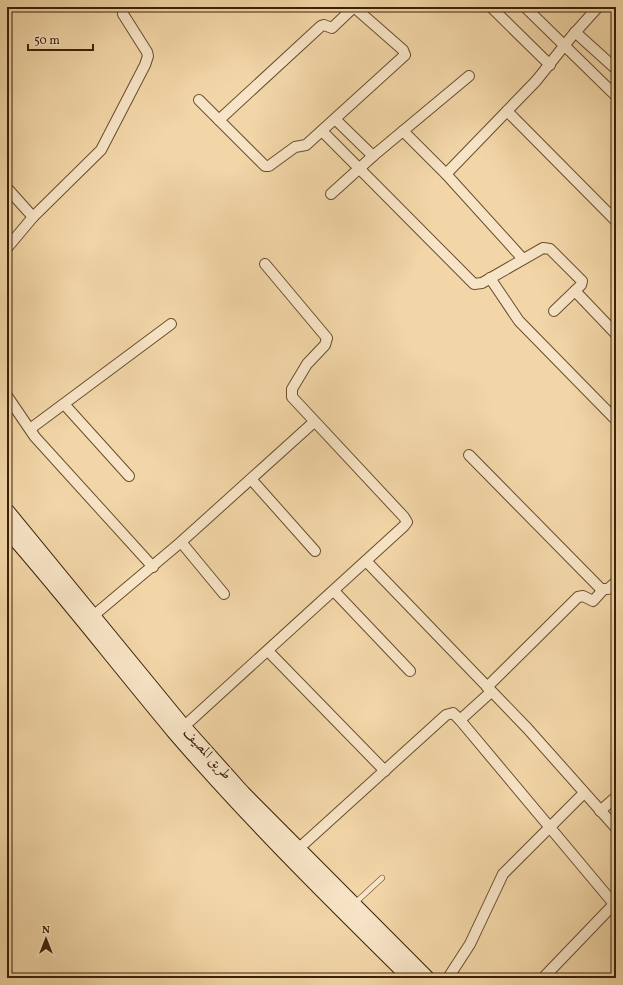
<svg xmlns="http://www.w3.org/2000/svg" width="623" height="985" font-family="Vollkorn,Amiri,serif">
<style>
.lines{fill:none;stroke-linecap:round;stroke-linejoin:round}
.lane-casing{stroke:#694e2f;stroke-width:6}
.street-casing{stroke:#694e2f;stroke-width:12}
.secondary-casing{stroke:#3b2107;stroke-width:16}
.lane{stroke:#f7e4c6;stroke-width:5}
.street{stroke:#f7e4c6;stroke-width:10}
.secondary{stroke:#f7e4c6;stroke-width:14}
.labels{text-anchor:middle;stroke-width:3.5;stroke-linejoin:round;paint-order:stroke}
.street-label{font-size:14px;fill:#3b2107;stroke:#f7e4c6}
</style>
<rect width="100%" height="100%" fill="#f2d6a7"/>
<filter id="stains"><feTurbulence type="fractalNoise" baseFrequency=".005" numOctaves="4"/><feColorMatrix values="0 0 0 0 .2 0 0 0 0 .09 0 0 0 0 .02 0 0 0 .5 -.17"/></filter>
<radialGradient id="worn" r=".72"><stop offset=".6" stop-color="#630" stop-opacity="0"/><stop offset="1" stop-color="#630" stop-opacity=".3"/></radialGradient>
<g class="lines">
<g class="lane-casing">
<path id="lane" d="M 355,903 L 382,878"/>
</g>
<g class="street-casing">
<g id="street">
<path d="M 491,7 L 550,65"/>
<path d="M 525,7 L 616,96"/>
<path d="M 575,32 L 616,69"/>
<path d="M 199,100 L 265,166 L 269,166 L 295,147 L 306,145 L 405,55 L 403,50 L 354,7"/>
<path d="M 507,111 L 616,221"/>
<path d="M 335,119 L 373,156"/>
<path d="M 219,120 L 321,26 L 324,25 L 332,28 L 354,7"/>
<path d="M 322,131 L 474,284 L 482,283 L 543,248 L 550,249 L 582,281 L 581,285 L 554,311"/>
<path d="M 403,131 L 446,174 L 523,259"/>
<path d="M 446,174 L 536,81 L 572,36 L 598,7"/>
<path d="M 7,188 L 33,217 L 7,248"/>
<path d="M 331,194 L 373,156 L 469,76"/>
<path d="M 33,217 L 101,150 L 145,65 L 148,56 L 147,52 L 123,14 L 123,7"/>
<path d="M 490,278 L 519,321 L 616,420"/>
<path d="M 575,291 L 616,334"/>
<path d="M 7,396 L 35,437 L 153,567"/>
<path d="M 64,404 L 129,476"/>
<path d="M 30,429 L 171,324"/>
<path d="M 469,455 L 601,589 L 608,589 L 616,582"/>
<path d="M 251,479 L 315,551"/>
<path d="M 181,542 L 224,594"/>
<path d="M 366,561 L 527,728 L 616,828"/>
<path d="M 334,591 L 410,671"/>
<path d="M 93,616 L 181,542 L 314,422"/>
<path d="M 268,651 L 385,771"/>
<path d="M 487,687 L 578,597 L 583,596 L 593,601 L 603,590"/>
<path d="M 491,692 L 460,720 L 614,904"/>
<path d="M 179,731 L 404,526 L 407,522 L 404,517 L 292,397 L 292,389 L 307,364 L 325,345 L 327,338 L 265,264"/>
<path d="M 600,811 L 616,797"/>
<path d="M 297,850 L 446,715 L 453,713 L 460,720"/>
<path d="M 448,978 L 470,944 L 503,874 L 584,793"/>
<path d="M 543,978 L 616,902"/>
</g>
</g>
<g class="secondary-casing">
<g id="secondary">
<path d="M 7,511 L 184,727 L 243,793 L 427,978"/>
<path d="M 7,530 C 65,596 119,666 175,733 C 249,819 329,898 410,978"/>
</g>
</g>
<use href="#lane" class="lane"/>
<use href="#street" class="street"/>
<use href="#secondary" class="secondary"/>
</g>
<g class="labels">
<g class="street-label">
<text transform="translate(208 753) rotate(48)" y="5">طريق المصيف</text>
</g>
</g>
<rect width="623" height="985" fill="none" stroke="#f2d6a7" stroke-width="24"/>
<rect x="8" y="8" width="607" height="969" fill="none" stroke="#3b2107" stroke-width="2"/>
<rect x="12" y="12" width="599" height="961" fill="none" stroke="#3b2107"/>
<g transform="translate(46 939)" stroke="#f7e4c6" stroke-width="3" paint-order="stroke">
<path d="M0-3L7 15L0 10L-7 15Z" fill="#3b2107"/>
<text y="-6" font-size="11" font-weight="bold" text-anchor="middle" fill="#3b2107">N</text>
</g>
<path d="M28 44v6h65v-6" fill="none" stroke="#3b2107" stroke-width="2"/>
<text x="34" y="44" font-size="12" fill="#3b2107" stroke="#f7e4c6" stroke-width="3" paint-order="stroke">50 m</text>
<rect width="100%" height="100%" filter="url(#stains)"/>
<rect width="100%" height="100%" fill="url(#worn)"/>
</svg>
